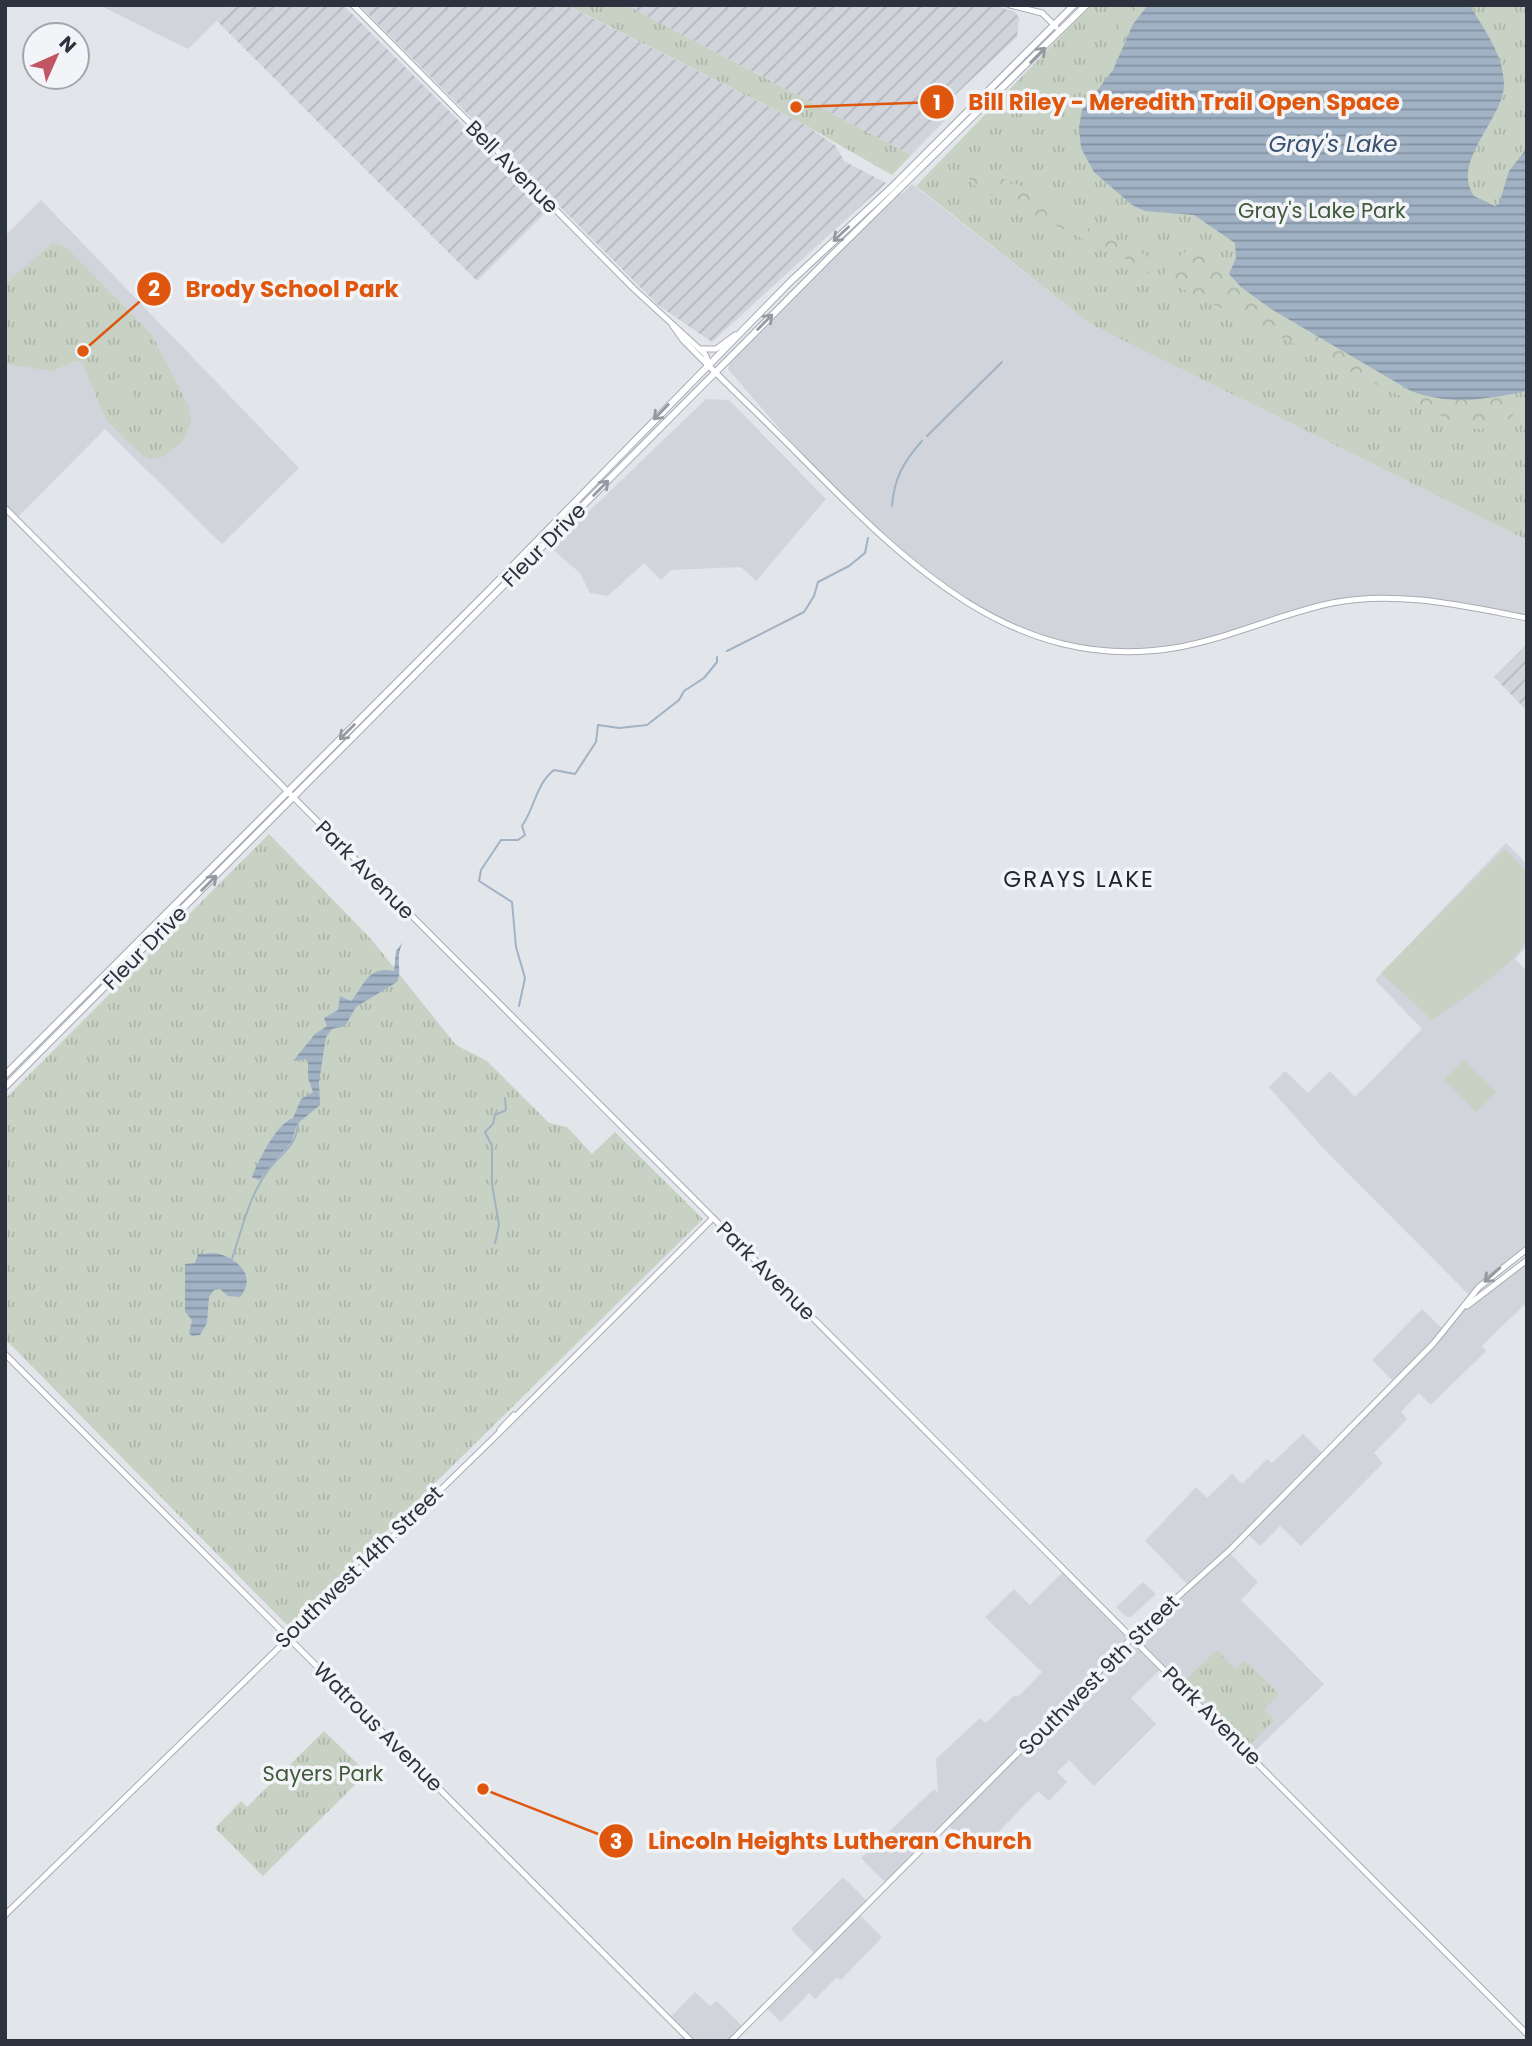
<svg xmlns="http://www.w3.org/2000/svg" width="1532" height="2046" font-family="Poppins,sans-serif">
<style>
.built{fill:#d1d4db}
.industrial{fill:url(#industrial-furrows)}
.grass{fill:url(#grass-tufts)}
.forest{fill:url(#forest-crowns)}
.pitch{fill:#c8d2c4}
.water{fill:url(#water-rules)}
.lines{fill:none;stroke-linecap:round;stroke-linejoin:round}
.stream{stroke:#a1b2c5;stroke-width:2}
.secondary-casing{stroke:#a8acb3;stroke-width:7}
.primary-casing{stroke:#a3a9b4;stroke-width:8}
.secondary{stroke:#fff;stroke-width:5}
.primary{stroke:#fff;stroke-width:6}
.oneway{stroke:#96999f}
.labels{text-anchor:middle;stroke-width:7;stroke-linejoin:round;paint-order:stroke}
.street-label{font-size:21px;fill:#2c333f;stroke:#f2f4f7}
.park-label{font-size:21px;fill:#405a3b;stroke:#f2f4f7}
.water-label{font-size:23px;font-style:italic;fill:#3a516f;stroke:#f2f4f7}
.neighbourhood-label{font-size:23px;letter-spacing:2px;fill:#1e2430;stroke:#f2f4f7}
.leader{fill:none;stroke:#df570f;stroke-width:2.5}
.callout-dot{fill:#df570f;stroke:#f2f4f7;stroke-width:2.5}
.mark-label{font-size:21px;text-anchor:middle;font-weight:bold;fill:#fff}
.callout-label{font-size:23px;text-anchor:middle;font-weight:bold;fill:#df570f;stroke:#f2f4f7;stroke-width:7;stroke-linejoin:round;paint-order:stroke}
</style>
<defs>
<pattern id="industrial-furrows" width="10" height="10" patternUnits="userSpaceOnUse" patternTransform="scale(1.75)"><rect width="10" height="10" fill="#d1d4db"/><path d="M-1 1l2-2M0 10L10 0M9 11l2-2" fill="none" stroke="#b4b6bd"/></pattern>
<pattern id="grass-tufts" width="24" height="20" patternUnits="userSpaceOnUse" patternTransform="scale(1.75)"><rect width="24" height="20" fill="#c8d2c4"/><path d="M3 7l-1-3M5 7V3M7 7l1-3M15 17l-1-3M17 17v-4M19 17l1-3" fill="none" stroke="#acb5a9"/></pattern>
<pattern id="forest-crowns" width="20" height="18" patternUnits="userSpaceOnUse" patternTransform="scale(1.75)"><rect width="20" height="18" fill="#c8d2c4"/><path d="M2 6a3 3 0 1 1 6 0M12 15a3 3 0 1 1 6 0" fill="none" stroke="#acb5a9"/></pattern>
<pattern id="water-rules" width="6" height="5" patternUnits="userSpaceOnUse" patternTransform="scale(1.75)"><rect width="6" height="5" fill="#a1b2c5"/><path d="M0 2.5h6" fill="none" stroke="#8391a1"/></pattern>
</defs>
<rect width="100%" height="100%" fill="#e2e5e9"/>
<g class="built">
<path d="M 99,5 L 232,5 L 188,49 Z"/>
<path d="M 912,184 L 1092,325 L 1527,540 L 1527,618 L 1407,599 L 1347,601 L 1175,647 L 1118,651 L 1043,639 L 1003,624 L 904,556 L 823,479 L 728,369 L 730,362 L 898,191 L 902,194 Z"/>
<path d="M 41,200 L 299,468 L 222,544 L 105,429 L 16,519 L 5,508 L 5,236 Z"/>
<path d="M 706,399 L 729,400 L 826,499 L 756,581 L 741,567 L 671,570 L 661,580 L 644,563 L 608,596 L 590,593 L 580,573 L 551,548 Z"/>
<path d="M 1506,843 L 1527,864 L 1527,946 L 1515,959 L 1527,971 L 1527,1249 L 1471,1297 L 1321,1146 L 1269,1087 L 1285,1071 L 1308,1093 L 1330,1071 L 1355,1097 L 1422,1029 L 1375,980 Z"/>
<path d="M 1527,1260 L 1527,1302 L 1482,1346 L 1486,1351 L 1431,1405 L 1419,1393 L 1401,1412 L 1407,1419 L 1374,1453 L 1383,1463 L 1301,1546 L 1280,1526 L 1260,1546 L 1245,1532 L 1229,1552 L 1258,1582 L 1241,1600 L 1324,1684 L 1251,1755 L 1163,1667 L 1131,1698 L 1156,1724 L 1094,1786 L 1069,1760 L 1057,1772 L 1067,1782 L 1049,1801 L 1038,1791 L 977,1854 L 948,1825 L 888,1885 L 861,1858 L 934,1789 L 938,1792 L 936,1759 L 980,1718 L 986,1723 L 1015,1695 L 1018,1697 L 1042,1672 L 985,1617 L 1014,1589 L 1030,1605 L 1066,1569 L 1133,1636 L 1189,1586 L 1145,1541 L 1196,1487 L 1207,1498 L 1232,1474 L 1242,1484 L 1267,1459 L 1272,1463 L 1303,1434 L 1322,1453 L 1394,1382 L 1372,1360 L 1422,1309 L 1444,1330 L 1464,1307 Z"/>
<path d="M 1143,1582 L 1156,1594 L 1131,1617 L 1127,1617 L 1116,1607 Z"/>
<path d="M 843,1877 L 869,1903 L 859,1914 L 882,1937 L 841,1980 L 837,1977 L 815,1999 L 809,1993 L 781,2022 L 765,2007 L 816,1955 L 791,1929 Z"/>
<path d="M 695,1992 L 710,2006 L 717,2001 L 744,2028 L 731,2041 L 679,2041 L 684,2034 L 669,2019 Z"/>
</g>
<g class="industrial">
<path d="M 232,5 L 343,5 L 548,210 L 477,281 L 217,21 Z"/>
<path d="M 359,5 L 566,5 L 803,124 L 835,145 L 844,161 L 886,183 L 712,342 L 658,305 Z"/>
<path d="M 626,5 L 993,5 L 1015,12 L 1019,18 L 1017,37 L 954,96 L 953,112 L 911,155 Z"/>
<path d="M 1527,644 L 1527,711 L 1494,677 Z"/>
</g>
<g class="grass">
<path d="M 567,5 L 626,5 L 911,155 L 892,175 L 803,124 Z"/>
<path d="M 1091,5 L 1527,5 L 1527,540 L 1092,325 L 916,186 Z"/>
<path d="M 52,243 L 67,248 L 152,335 L 189,407 L 191,422 L 182,442 L 162,457 L 151,459 L 143,456 L 106,420 L 82,362 L 76,361 L 52,371 L 5,364 L 5,284 Z"/>
<path d="M 269,834 L 371,939 L 456,1045 L 487,1061 L 549,1123 L 567,1127 L 592,1154 L 615,1132 L 703,1219 L 289,1627 L 5,1339 L 5,1099 Z"/>
<path d="M 1217,1650 L 1235,1669 L 1244,1661 L 1249,1664 L 1279,1694 L 1264,1710 L 1274,1720 L 1249,1745 L 1186,1679 Z"/>
<path d="M 324,1731 L 367,1773 L 263,1876 L 215,1828 L 241,1801 L 247,1807 Z"/>
</g>
<g class="forest">
<path d="M 1128,5 L 1148,5 L 1133,24 L 1124,45 L 1118,44 L 1119,21 Z"/>
<path d="M 975,172 C 1040,183 1056,214 1109,239 C 1130,248 1144,247 1156,270 L 1148,274 L 1132,262 L 977,188 L 969,179 Z"/>
<path d="M 1189,249 L 1219,257 L 1231,264 L 1232,278 L 1271,309 L 1411,391 L 1441,400 L 1502,396 L 1516,410 C 1511,425 1481,432 1466,428 L 1176,286 L 1164,276 L 1166,267 Z"/>
</g>
<g class="pitch">
<path d="M 126,375 L 136,400 L 110,410 L 100,385 Z"/>
<path d="M 1505,849 L 1527,872 C 1527,889 1531,923 1527,938 C 1519,963 1454,1005 1432,1020 L 1381,973 Z"/>
<path d="M 1464,1060 L 1496,1092 L 1476,1112 L 1444,1079 Z"/>
</g>
<g class="water">
<path d="M 1148,5 L 1470,5 C 1484,31 1504,54 1504,85 C 1504,118 1450,162 1474,196 L 1495,206 L 1499,204 L 1509,171 L 1527,148 L 1527,391 C 1487,399 1450,406 1411,391 L 1271,309 L 1241,287 L 1229,274 L 1236,258 L 1235,243 L 1194,215 L 1145,211 L 1132,205 L 1094,172 L 1081,148 L 1079,127 L 1082,110 L 1113,70 L 1133,24 Z"/>
<path d="M 403,942 C 394,960 403,969 397,982 L 356,1007 L 345,1026 L 332,1029 L 326,1037 L 319,1082 L 320,1105 L 297,1124 L 292,1141 L 259,1180 L 252,1177 C 258,1161 277,1123 293,1118 L 301,1099 L 313,1092 L 308,1078 L 308,1059 L 293,1061 L 315,1034 L 327,1026 L 324,1018 L 338,1010 L 340,996 L 351,1001 C 364,987 367,965 394,971 L 396,951 Z"/>
<path d="M 216,1253 C 236,1258 258,1275 240,1297 L 228,1296 L 220,1289 L 214,1290 L 209,1297 L 207,1323 L 200,1335 L 192,1336 L 189,1333 L 192,1320 L 185,1312 L 185,1264 L 195,1263 L 198,1254 Z"/>
</g>
<g class="lines">
<g class="stream">
<path d="M 927,436 L 1002,362"/>
<path d="M 892,506 C 894,478 904,461 922,441"/>
<path d="M 727,651 L 804,612 L 814,596 L 818,582 L 849,566 L 865,553 L 868,538"/>
<path d="M 519,1006 L 525,978 L 516,947 L 512,902 L 479,881 L 481,870 L 501,840 L 518,840 L 525,835 L 522,826 C 535,807 536,784 554,770 L 575,774 L 596,742 L 598,725 L 619,728 L 647,725 L 679,700 L 684,691 L 704,678 L 717,662 L 717,657"/>
<path d="M 495,1243 L 499,1225 L 492,1184 L 492,1146 L 485,1132 L 493,1124 L 495,1115 L 506,1110 L 505,1098"/>
<path d="M 232,1259 C 243,1226 250,1191 273,1164 C 285,1151 297,1143 298,1124"/>
</g>
<g class="secondary-casing">
<g id="secondary">
<path d="M 353,5 L 634,289 L 705,354 L 709,363"/>
<path d="M 1010,5 L 1042,13 L 1056,27"/>
<path d="M 673,326 L 683,340 C 721,379 761,416 800,456 C 903,560 1012,674 1174,648 C 1228,639 1279,614 1332,603 C 1396,590 1464,606 1527,618"/>
<path d="M 701,349 L 716,349 L 735,335"/>
<path d="M 5,508 L 1527,2034"/>
<path d="M 1467,1306 L 1527,1260"/>
<path d="M 5,1354 L 691,2041"/>
<path d="M 500,1430 L 514,1415"/>
<path d="M 5,1915 L 506,1426 L 713,1218"/>
<path d="M 731,2041 L 1134,1636 L 1231,1549 L 1433,1344 L 1479,1287 L 1527,1249"/>
</g>
</g>
<g class="primary-casing">
<g id="primary">
<path d="M 5,1075 L 488,591 L 790,282 L 891,188 L 1074,5"/>
<path d="M 5,1087 L 830,257 L 1086,5"/>
</g>
</g>
<use href="#secondary" class="secondary"/>
<use href="#primary" class="primary"/>
</g>
<defs><path id="oneway-shaft" d="M-6 0H5M1.5-3L5.5 0L1.5 3" fill="none" stroke-width="1.6" stroke-linecap="round" stroke-linejoin="round" transform="scale(1.75)"/></defs>
<g class="oneway">
<use href="#oneway-shaft" transform="translate(1038 55) rotate(-45)"/>
<use href="#oneway-shaft" transform="translate(841 234) rotate(137)"/>
<use href="#oneway-shaft" transform="translate(765 322) rotate(-45)"/>
<use href="#oneway-shaft" transform="translate(661 412) rotate(134)"/>
<use href="#oneway-shaft" transform="translate(601 488) rotate(-45)"/>
<use href="#oneway-shaft" transform="translate(347 732) rotate(135)"/>
<use href="#oneway-shaft" transform="translate(209 883) rotate(-45)"/>
<use href="#oneway-shaft" transform="translate(1492 1275) rotate(138)"/>
</g>
<g class="labels">
<g class="street-label">
<text transform="translate(512 167) rotate(45)" y="7">Bell Avenue</text>
<text transform="translate(544 545) rotate(-45)" y="7">Fleur Drive</text>
<text transform="translate(365 870) rotate(45)" y="7">Park Avenue</text>
<text transform="translate(145 948) rotate(-45)" y="7">Fleur Drive</text>
<text transform="translate(766 1271) rotate(45)" y="7">Park Avenue</text>
<text transform="translate(359 1567) rotate(-44)" y="7">Southwest 14th Street</text>
<text transform="translate(1099 1675) rotate(-45)" y="7">Southwest 9th Street</text>
<text transform="translate(1212 1716) rotate(45)" y="7">Park Avenue</text>
<text transform="translate(378 1727) rotate(45)" y="7">Watrous Avenue</text>
</g>
<g class="park-label">
<text x="1322" y="218">Gray's Lake Park</text>
<text x="323" y="1781">Sayers Park</text>
</g>
<g class="water-label">
<text x="1333" y="152">Gray's Lake</text>
</g>
<g class="neighbourhood-label">
<text x="1079" y="887">GRAYS LAKE</text>
</g>
</g>
<path class="leader" d="M796 107L937 102M83 351L154 289M483 1789L616 1841"/>
<g class="callout-dot">
<circle cx="796" cy="107" r="7"/>
<circle cx="83" cy="351" r="7"/>
<circle cx="483" cy="1789" r="7"/>
<circle cx="937" cy="102" r="18"/>
<circle cx="154" cy="289" r="18"/>
<circle cx="616" cy="1841" r="18"/>
</g>
<g class="mark-label">
<text x="937" y="110">1</text>
<text x="154" y="296">2</text>
<text x="616" y="1849">3</text>
</g>
<g class="callout-label">
<text x="1184" y="110">Bill Riley - Meredith Trail Open Space</text>
<text x="292" y="297">Brody School Park</text>
<text x="840" y="1849">Lincoln Heights Lutheran Church</text>
</g>
<rect width="1532" height="2046" fill="none" stroke="#2c333f" stroke-width="14"/>
<g transform="translate(56 56) rotate(45)"><circle r="33" fill="#f2f4f7" stroke="#a3a7ad" stroke-width="2"/>
<path d="M0-5L12 26L0 18L-12 26Z" fill="#c15564"/>
<text y="-10" font-size="19" font-weight="bold" text-anchor="middle" fill="#2c333f">N</text>
</g>
</svg>
